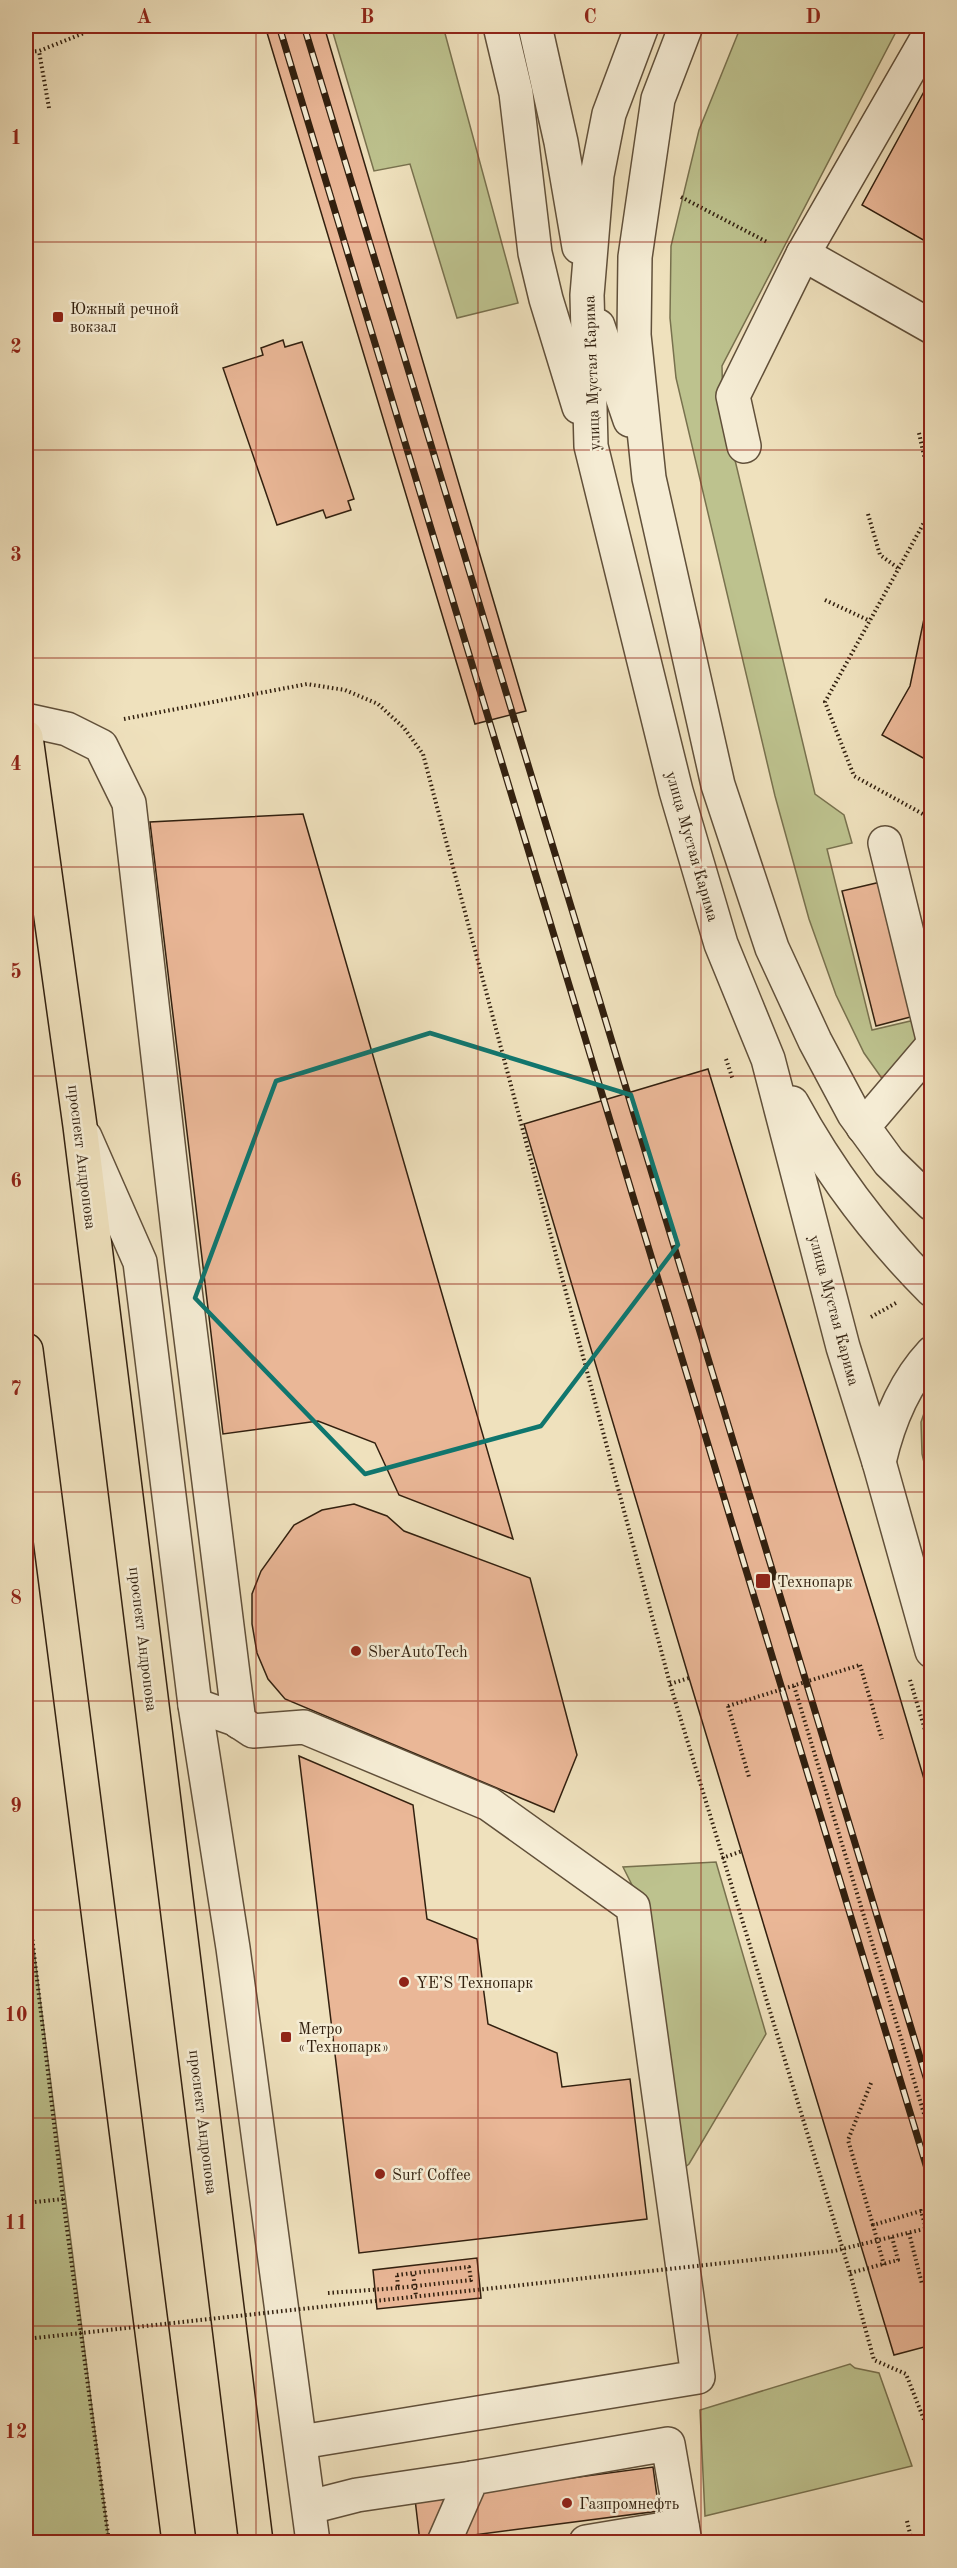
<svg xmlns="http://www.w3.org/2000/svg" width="957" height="2568" font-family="'Old Standard TT',serif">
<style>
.green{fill:#bdc28e;stroke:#78714e;stroke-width:1.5}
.building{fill:#eab797;stroke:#32200f;stroke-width:1.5}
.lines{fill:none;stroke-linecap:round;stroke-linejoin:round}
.minor-casing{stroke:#61503a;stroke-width:36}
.major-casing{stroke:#32200f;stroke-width:36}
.path{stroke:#32200f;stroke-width:4;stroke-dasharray:1.5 3;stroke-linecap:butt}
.minor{stroke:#f5ecd4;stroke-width:33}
.major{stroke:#efe1bd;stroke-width:33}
.rail-casing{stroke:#32200f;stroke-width:7}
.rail{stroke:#f5ecd4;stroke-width:4.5;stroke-dasharray:14;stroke-linecap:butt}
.path-bridge{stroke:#32200f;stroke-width:4;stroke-dasharray:1.5 3;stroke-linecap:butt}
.marked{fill:none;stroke:#0f766e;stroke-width:4.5;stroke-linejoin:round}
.grid{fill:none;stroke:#8f2418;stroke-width:1.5;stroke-opacity:0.55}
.poi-dot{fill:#8f2418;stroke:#f5ecd4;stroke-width:2}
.labels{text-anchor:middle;stroke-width:5;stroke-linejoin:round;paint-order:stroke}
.poi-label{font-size:16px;fill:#32200f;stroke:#f5ecd4;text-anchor:start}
.street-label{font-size:16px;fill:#32200f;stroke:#f5ecd4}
.neatline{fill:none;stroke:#8f2418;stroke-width:2}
.grid-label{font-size:20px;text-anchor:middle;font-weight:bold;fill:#8f2418}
</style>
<rect width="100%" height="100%" fill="#efe1bd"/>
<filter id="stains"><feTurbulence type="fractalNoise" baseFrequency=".00333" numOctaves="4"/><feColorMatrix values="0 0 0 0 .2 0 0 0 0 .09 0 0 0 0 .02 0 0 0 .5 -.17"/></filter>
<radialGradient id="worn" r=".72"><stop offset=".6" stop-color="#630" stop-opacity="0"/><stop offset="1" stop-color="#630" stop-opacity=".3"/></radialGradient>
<g class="green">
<path d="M 331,26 L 443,26 L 518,303 L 457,318 L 410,164 L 374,171 Z"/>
<path d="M 741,26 L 899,26 L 722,366 L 723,410 L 815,794 L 844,815 L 852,843 L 827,849 L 872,1030 L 919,1019 L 924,1042 L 888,1087 L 864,1053 L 836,995 L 809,919 L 775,796 L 676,378 L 670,318 L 671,246 L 699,130 Z"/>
<path d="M 931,1393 L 931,1492 L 922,1454 L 921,1422 Z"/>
<path d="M 716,1862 L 766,2034 L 689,2164 L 679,2172 L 634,1889 L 623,1867 Z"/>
<path d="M 26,1887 L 109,2542 L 30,2542 L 26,2510 Z"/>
<path d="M 850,2364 L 855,2368 L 879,2373 L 912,2466 L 705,2516 L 700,2410 Z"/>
</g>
<g class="building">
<path d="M 265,26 L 324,26 L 526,711 L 475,724 Z"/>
<path d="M 932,77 L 932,245 L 862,205 Z"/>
<path d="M 283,340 L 285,347 L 302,342 L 354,499 L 348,501 L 351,510 L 326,518 L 323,510 L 277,525 L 223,368 L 263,355 L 261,348 Z"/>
<path d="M 930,590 L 932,591 L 932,763 L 882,735 L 910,686 Z"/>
<path d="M 303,814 L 513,1539 L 399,1495 L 375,1443 L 318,1421 L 223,1434 L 150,822 Z"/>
<path d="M 885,881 L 918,1015 L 876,1026 L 842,891 Z"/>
<path d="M 708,1069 L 879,1627 L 932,1806 L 932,2345 L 894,2355 L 689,1678 L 524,1124 Z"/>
<path d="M 354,1504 L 387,1516 L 404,1531 L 530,1578 L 577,1755 L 554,1812 L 285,1699 L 268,1679 L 257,1653 L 252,1624 L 252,1594 L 261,1571 L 294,1525 L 322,1510 Z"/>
<path d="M 299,1756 L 413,1805 L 427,1919 L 477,1939 L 488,2024 L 557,2053 L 562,2087 L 630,2079 L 647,2219 L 359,2253 Z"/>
<path d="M 477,2258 L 481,2298 L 377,2309 L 373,2270 Z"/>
<path d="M 653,2467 L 659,2511 L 420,2542 L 415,2499 Z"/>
</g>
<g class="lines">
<g class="minor-casing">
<g id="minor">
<path d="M 500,26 L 516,93 L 535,253 L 546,299 L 579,407"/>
<path d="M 535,26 L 561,142 L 579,247"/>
<path d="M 642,26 L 609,114 L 597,175 L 587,295 L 591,446 L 676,791 L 721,944 L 768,1059 L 843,1347 L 879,1462 L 932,1651"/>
<path d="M 686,26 L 658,99 L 635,257 L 634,335 L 649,478 L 718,785 L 772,948 L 815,1041 L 854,1114 L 889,1162 L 932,1204"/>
<path d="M 932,30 L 803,254 L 932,327"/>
<path d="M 598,326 L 630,420"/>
<path d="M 744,446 L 733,396 L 803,254"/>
<path d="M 26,720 L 67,729 L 101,746 L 129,803 L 182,1266 L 239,1722"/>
<path d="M 885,843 L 932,1035"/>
<path d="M 792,1103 C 830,1173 876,1234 932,1290"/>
<path d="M 863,1127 L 932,1046"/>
<path d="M 85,1137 L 140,1262 L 195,1705 L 233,1948 L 313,2542"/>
<path d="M 879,1462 C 888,1423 904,1383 932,1353"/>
<path d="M 195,1705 L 235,1719 L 253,1731 L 304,1727 L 489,1804 L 633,1907 L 698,2377 L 301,2442"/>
<path d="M 310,2507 L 357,2495 L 472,2478"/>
<path d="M 444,2542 L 472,2478 L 668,2444 L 685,2542"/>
<path d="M 586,2542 L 682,2526"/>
</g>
</g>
<g class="major-casing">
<g id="major">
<path d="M 26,737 L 80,1126 L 256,2542"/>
<path d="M 26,1350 L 179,2542"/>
</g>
</g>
<g class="path">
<path d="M 26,52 L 39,51"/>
<path d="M 49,108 L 39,51 L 84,33 L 83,26"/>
<path d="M 681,197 L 767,242"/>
<path d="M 919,433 L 927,469 L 932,472"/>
<path d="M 932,508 L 825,702 L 854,776 L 932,819"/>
<path d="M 868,514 L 880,555 L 898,568"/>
<path d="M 825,600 L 870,621"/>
<path d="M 124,719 L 307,684 L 345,690 L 378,704 L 404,728 L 423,754 L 670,1684 L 850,2273 L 874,2360 L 906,2374 L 932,2440"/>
<path d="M 726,1059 L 733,1080"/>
<path d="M 871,1317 L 896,1303"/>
<path d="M 860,1665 L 882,1739"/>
<path d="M 910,1680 L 932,1753"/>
<path d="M 670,1684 L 689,1678"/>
<path d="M 794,1686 L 932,2140"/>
<path d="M 728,1706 L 749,1777"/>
<path d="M 929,1799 L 932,1798"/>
<path d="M 722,1858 L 742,1851"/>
<path d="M 26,1886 L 63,2199 L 109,2542"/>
<path d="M 871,2083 L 848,2140 L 873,2225"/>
<path d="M 26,2203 L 63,2199"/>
<path d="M 909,2233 L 922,2284 L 932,2281"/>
<path d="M 884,2265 L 873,2225 L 921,2211 L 932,2248"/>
<path d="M 850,2273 L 898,2260 L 892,2237"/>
<path d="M 398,2288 L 471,2280 L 469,2267 L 413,2273"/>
<path d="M 328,2293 L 398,2288 L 397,2275"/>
<path d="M 907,2521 L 912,2542"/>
</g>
<use href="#minor" class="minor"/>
<use href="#major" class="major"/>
<g class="rail-casing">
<g id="rail">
<path d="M 279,26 L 932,2185"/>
<path d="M 304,26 L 932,2097"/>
</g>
</g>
<use href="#rail" class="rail"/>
<g class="path-bridge">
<path d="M 728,1706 L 860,1665"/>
<path d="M 397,2275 L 413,2273 L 416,2296"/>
<path d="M 26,2339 L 834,2251 L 932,2227"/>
</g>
</g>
<path class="marked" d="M 430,1033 L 631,1095 L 678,1245 L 541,1426 L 365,1474 L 195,1298 L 276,1081 Z"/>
<path class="grid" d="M 256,26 L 256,2542M 478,26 L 478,2542M 701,26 L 701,2542M 26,242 L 932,242M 26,450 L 932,450M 26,658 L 932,658M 26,867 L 932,867M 26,1076 L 932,1076M 26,1284 L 932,1284M 26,1492 L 932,1492M 26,1701 L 932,1701M 26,1910 L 932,1910M 26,2118 L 932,2118M 26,2326 L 932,2326"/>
<g class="poi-dot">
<rect x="52" y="311" width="12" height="12" rx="3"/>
<rect x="755" y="1573" width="16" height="16" rx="3"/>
<circle cx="356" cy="1651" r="6"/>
<circle cx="404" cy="1982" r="6"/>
<rect x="280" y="2031" width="12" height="12" rx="3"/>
<circle cx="380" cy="2174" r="6"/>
<circle cx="567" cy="2503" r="6"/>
</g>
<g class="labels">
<g class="poi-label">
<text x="70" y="314">Южный речной<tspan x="70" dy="18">вокзал</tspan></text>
<text x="777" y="1587">Технопарк</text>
<text x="368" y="1657">SberAutoTech</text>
<text x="416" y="1988">YE’S Технопарк</text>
<text x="298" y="2034">Метро<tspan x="298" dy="18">«Технопарк»</tspan></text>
<text x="392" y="2180">Surf Coffee</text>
<text x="579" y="2509">Газпромнефть</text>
</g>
<g class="street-label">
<text transform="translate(591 373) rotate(-92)" y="6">улица Мустая Карима</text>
<text transform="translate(693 846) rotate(74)" y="6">улица Мустая Карима</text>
<text transform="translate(83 1157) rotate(83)" y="6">проспект Андропова</text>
<text transform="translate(835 1310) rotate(75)" y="6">улица Мустая Карима</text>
<text transform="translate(144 1639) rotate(83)" y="6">проспект Андропова</text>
<text transform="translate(204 2122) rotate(83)" y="6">проспект Андропова</text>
</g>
</g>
<rect width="957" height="2568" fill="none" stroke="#efe1bd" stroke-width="66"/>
<rect x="33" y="33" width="891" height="2502" class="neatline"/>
<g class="grid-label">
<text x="144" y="23">A</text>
<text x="367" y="23">B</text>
<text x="590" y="23">C</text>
<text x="813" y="23">D</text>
<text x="16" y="144">1</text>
<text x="16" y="353">2</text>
<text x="16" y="561">3</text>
<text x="16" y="770">4</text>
<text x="16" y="978">5</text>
<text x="16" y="1187">6</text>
<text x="16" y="1395">7</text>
<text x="16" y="1604">8</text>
<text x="16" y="1812">9</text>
<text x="16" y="2021">10</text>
<text x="16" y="2229">11</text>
<text x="16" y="2438">12</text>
</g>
<rect width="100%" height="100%" filter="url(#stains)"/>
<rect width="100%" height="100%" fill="url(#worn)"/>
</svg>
